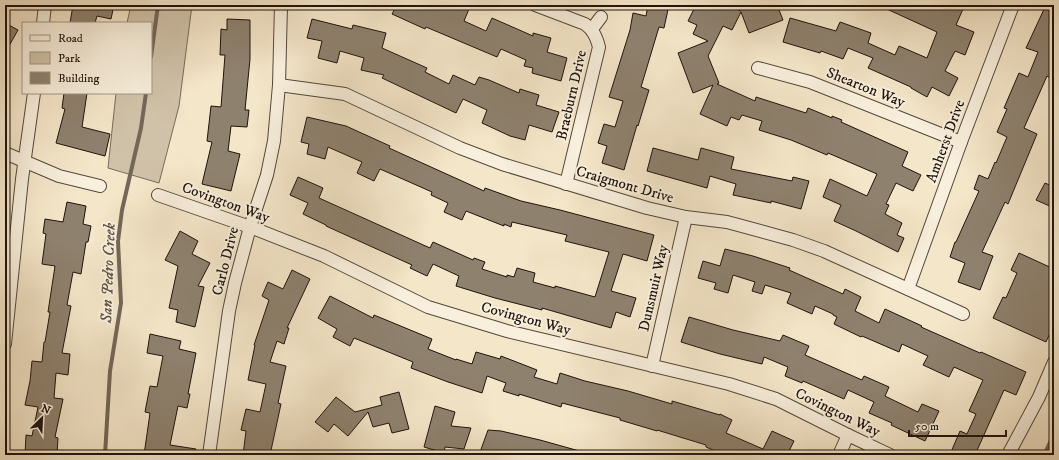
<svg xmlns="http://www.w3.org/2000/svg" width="1059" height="460" font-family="'IM FELL DW Pica',serif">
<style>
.green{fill:#d0c2a9;stroke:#786b5a}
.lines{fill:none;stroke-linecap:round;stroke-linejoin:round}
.stream{stroke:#746757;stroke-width:4}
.building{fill:#8e816e;stroke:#1f140c}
.street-casing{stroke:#54483b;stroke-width:14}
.street{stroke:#f8efdc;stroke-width:12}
.labels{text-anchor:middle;stroke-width:4;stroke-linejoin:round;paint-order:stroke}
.street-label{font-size:15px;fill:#1f140c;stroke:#f8efdc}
.water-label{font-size:16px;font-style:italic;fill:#5e5344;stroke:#f8efdc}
</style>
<rect width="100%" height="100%" fill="#f4e6c9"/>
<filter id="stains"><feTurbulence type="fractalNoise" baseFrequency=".005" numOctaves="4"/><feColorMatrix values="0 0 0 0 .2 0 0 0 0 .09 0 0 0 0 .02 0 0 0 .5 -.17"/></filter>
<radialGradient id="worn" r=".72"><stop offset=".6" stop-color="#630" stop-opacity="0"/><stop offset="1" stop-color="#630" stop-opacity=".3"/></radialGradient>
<path class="green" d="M 131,5 L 192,5 L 179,106 L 159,183 L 108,168 L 116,93 L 151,93 L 151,23 L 127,23 Z"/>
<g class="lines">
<g class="stream">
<path d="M 151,57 L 158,5"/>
<path d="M 105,455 L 110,371 L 121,303 L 118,241 L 122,210 L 141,128 L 146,93"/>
<path d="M 1044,455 L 1054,434"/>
</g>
</g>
<g class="building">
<path d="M 73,5 L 114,5 L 111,19 L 97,16 L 95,23 L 70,23 Z"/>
<path d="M 397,5 L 460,5 L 469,9 L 464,21 L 486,31 L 492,18 L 533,36 L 533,33 L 551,38 L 547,52 L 567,58 L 561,81 L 532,73 L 533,68 L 524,66 L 526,60 L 501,49 L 497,57 L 426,27 L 425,29 L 392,14 Z"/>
<path d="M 648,5 L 669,5 L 664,28 L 659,27 L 641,87 L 649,90 L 638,126 L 637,125 L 624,170 L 602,163 L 607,146 L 598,143 L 604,124 L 615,127 L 623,101 L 609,97 L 630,30 L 633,13 L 646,16 Z"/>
<path d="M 696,5 L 728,5 L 741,11 L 740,10 L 753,5 L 777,5 L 783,20 L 749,33 L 741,12 L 732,30 L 723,26 L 708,56 L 719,83 L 717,84 L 755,101 L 756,97 L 806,113 L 808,108 L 832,118 L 832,116 L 842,120 L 841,122 L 908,152 L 902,166 L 921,175 L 913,191 L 896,183 L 886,204 L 889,205 L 885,214 L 902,223 L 897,235 L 904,238 L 898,252 L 856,231 L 834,221 L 841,205 L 823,197 L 830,179 L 867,196 L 877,174 L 828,153 L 827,155 L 791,140 L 759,130 L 762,121 L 742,115 L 739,120 L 731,117 L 727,126 L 700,114 L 713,85 L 693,93 L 678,53 L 708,41 L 693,34 L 697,25 L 688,21 Z"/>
<path d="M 878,5 L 952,5 L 963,9 L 956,25 L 974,32 L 965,55 L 955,51 L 945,71 L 958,78 L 949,96 L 932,87 L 927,97 L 911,88 L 911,87 L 868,68 L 873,58 L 848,48 L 843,59 L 821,51 L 820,53 L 783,42 L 790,18 L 836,31 L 840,22 L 871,33 L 868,43 L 895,55 L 899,46 L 927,58 L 937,32 Z"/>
<path d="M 1046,5 L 1054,5 L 1054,69 L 1050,78 L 1047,76 L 1024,128 L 1037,134 L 1008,204 L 1005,202 L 982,252 L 993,256 L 980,290 L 958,282 L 965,263 L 950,257 L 955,242 L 956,242 L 979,191 L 974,189 L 979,175 L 988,179 L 995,162 L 996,163 L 1007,137 L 997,132 L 1007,109 L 1004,108 L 1019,73 L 1028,77 L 1038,52 L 1026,48 Z"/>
<path d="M 227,19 L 250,20 L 250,59 L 245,110 L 249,110 L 247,127 L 231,126 L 228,151 L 240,154 L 231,191 L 202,184 L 212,142 L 207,141 L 211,106 L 221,107 L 225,55 L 220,55 L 221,29 L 227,30 Z"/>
<path d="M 312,19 L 352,29 L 353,25 L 386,33 L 382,48 L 427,68 L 425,72 L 449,84 L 453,75 L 475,85 L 479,77 L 489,80 L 519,93 L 520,89 L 539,95 L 536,105 L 559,112 L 552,132 L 529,125 L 525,140 L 510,136 L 482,123 L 487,110 L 463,99 L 456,113 L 382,78 L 384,75 L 361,70 L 364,58 L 340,51 L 337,63 L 318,58 L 322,41 L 307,38 Z"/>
<path d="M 5,23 L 18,30 L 5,53 Z"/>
<path d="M 64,93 L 87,93 L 82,127 L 110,134 L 105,156 L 56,143 L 65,109 L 62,108 Z"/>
<path d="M 307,117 L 346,126 L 390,146 L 389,148 L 484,191 L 485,188 L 521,201 L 560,210 L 654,235 L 647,261 L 623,254 L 611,291 L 636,298 L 630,317 L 616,312 L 611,328 L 542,308 L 542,310 L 495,298 L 456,286 L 459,276 L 433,264 L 427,276 L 410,268 L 412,265 L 326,226 L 326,225 L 303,214 L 308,203 L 290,195 L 298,177 L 323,188 L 319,198 L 430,248 L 433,242 L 473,260 L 474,258 L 485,262 L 482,269 L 507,277 L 507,275 L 514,277 L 517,268 L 535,273 L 533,282 L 555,288 L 555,286 L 595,297 L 609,252 L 565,241 L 567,235 L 512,222 L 511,227 L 504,224 L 504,226 L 466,211 L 462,220 L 444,212 L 448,203 L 431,195 L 432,192 L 380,169 L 374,181 L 357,173 L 362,162 L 328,147 L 325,159 L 307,154 L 309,144 L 301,142 Z"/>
<path d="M 653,148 L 698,160 L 701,148 L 734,157 L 731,169 L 792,181 L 793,177 L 809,181 L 801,209 L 771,201 L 771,203 L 733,195 L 736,184 L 710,176 L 707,188 L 647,171 Z"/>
<path d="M 1045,183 L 1054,187 L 1054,208 L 1036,200 Z"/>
<path d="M 67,202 L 86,206 L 83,224 L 91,226 L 88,242 L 86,242 L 81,274 L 73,272 L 67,305 L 71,306 L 62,353 L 70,354 L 68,375 L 56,373 L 54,398 L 63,399 L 55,437 L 58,438 L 57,455 L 25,455 L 26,435 L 32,436 L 38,407 L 25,405 L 30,381 L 32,361 L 42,362 L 44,342 L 45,342 L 50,312 L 48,312 L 55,266 L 42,264 L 46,234 L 43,233 L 45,219 L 63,222 Z"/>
<path d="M 180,231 L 198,241 L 192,254 L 210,263 L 198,286 L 204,287 L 195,327 L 176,322 L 178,310 L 169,308 L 178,266 L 165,260 Z"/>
<path d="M 725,249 L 753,256 L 790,268 L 789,270 L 843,294 L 845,289 L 861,297 L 855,311 L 879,323 L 885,309 L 922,326 L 921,327 L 980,353 L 981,352 L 1026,372 L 1016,395 L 1004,390 L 975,455 L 958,455 L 951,452 L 960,431 L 967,434 L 976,414 L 969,411 L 983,380 L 954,367 L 949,377 L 923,365 L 928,356 L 902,344 L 899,352 L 862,336 L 861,337 L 834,324 L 837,317 L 833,315 L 833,314 L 815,306 L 812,314 L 787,303 L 791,293 L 765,285 L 762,294 L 752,291 L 755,282 L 733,275 L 728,293 L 714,289 L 716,283 L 698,278 L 703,261 L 720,266 Z"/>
<path d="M 1019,253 L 1054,269 L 1054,324 L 1046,342 L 993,318 L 1003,297 L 1006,298 L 1017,273 L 1011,270 Z"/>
<path d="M 292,270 L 310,279 L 287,328 L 289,328 L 284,344 L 277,341 L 270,362 L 286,366 L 278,403 L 281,404 L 270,455 L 243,455 L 246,431 L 241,430 L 246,409 L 260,412 L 266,384 L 248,380 L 255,345 L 254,345 L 269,300 L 262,296 L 268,282 L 283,289 Z"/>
<path d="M 330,296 L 373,318 L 374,315 L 432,339 L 428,349 L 456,360 L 456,359 L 472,364 L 476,352 L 500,359 L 501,356 L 537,370 L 534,377 L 557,384 L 560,373 L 585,381 L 628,391 L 672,404 L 672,401 L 720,415 L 720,414 L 732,420 L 726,433 L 763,449 L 772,431 L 794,441 L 787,455 L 724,455 L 706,447 L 706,445 L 657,430 L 657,431 L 620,420 L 620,418 L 562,403 L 561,407 L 519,394 L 519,396 L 503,391 L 506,383 L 487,376 L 482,393 L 448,382 L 411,368 L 413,362 L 354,338 L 350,346 L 333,337 L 337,329 L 318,318 Z"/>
<path d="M 689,317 L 733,330 L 780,341 L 783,335 L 809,346 L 805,355 L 862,380 L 864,376 L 889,387 L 885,396 L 893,400 L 918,412 L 922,404 L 939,411 L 925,441 L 891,425 L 892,423 L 869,413 L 874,402 L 848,390 L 844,399 L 803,381 L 802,383 L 785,376 L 788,367 L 764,357 L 762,364 L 720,354 L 681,342 Z"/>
<path d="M 150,334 L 181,341 L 179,349 L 196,353 L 188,394 L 190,394 L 187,408 L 178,406 L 170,445 L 196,449 L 195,455 L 144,455 L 150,413 L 145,412 L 150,386 L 157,387 L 163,356 L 147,353 Z"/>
<path d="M 399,392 L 409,429 L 392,433 L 389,423 L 373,427 L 368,412 L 348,436 L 334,424 L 328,432 L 315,422 L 336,397 L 355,412 L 382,405 L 380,397 Z"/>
<path d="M 435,406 L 455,412 L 451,426 L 471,428 L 464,449 L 445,447 L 444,453 L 424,447 Z"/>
<path d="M 488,430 L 501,431 L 540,440 L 583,452 L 582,455 L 479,455 Z"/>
</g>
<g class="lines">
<g class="street-casing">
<g id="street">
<path d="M 535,5 L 585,24 C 593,30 596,36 599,47 L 566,184"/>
<path d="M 43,23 L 45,5"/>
<path d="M 592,29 L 601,17"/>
<path d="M 758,68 L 810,82 L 961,142"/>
<path d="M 279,85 L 345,94 L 460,148 L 502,164 L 647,208 L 686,217 L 727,222 L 793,240 L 824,251 L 963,314"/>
<path d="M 5,153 L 59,176 L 100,186"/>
<path d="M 158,195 L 250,227 L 324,256 L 428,307 L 507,331 L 729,384 L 776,399 L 848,435 L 890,455"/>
<path d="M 908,289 L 961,142 L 1013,5"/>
<path d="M 5,344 L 22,179 L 34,93"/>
<path d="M 652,366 L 686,217"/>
<path d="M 209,455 L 229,311 L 235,283 L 250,227 L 267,175 L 274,141 L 279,85 L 281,5"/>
<path d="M 839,455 L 848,435"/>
<path d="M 1008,455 L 1039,397 L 1054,362"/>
</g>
</g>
<use href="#street" class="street"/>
</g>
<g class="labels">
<g class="street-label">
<text transform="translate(866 87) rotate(22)" y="5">Shearton Way</text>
<text transform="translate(571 95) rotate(-77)" y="5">Braeburn Drive</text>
<text transform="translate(945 141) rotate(-70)" y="5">Amherst Drive</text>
<text transform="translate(625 184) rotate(16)" y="5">Craigmont Drive</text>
<text transform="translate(226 202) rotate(20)" y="5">Covington Way</text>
<text transform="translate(225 261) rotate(-76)" y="5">Carlo Drive</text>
<text transform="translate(653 288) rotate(-77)" y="5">Dunsmuir Way</text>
<text transform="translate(526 318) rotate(15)" y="5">Covington Way</text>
<text transform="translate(838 412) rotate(26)" y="5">Covington Way</text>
</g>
<g class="water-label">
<text transform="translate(107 273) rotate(-88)" y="6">San Pedro Creek</text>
</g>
</g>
<rect width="1059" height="460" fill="none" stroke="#f4e6c9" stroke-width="20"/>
<rect x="6" y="6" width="1047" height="448" fill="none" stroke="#1f140c" stroke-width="2"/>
<rect x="10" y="10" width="1039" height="440" fill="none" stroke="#1f140c"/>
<rect x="22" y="22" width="130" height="72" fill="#f8efdc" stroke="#a19789"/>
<rect x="30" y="35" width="20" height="6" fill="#f8efdc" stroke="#a19789"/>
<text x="58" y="42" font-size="12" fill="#1f140c">Road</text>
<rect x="30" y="52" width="20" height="12" fill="#d0c2a9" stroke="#a19789"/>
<text x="58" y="62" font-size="12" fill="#1f140c">Park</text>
<rect x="30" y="72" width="20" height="12" fill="#8e816e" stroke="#a19789"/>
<text x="58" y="82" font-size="12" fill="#1f140c">Building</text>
<g transform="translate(42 418) rotate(24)" stroke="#f8efdc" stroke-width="3" paint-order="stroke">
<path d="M0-3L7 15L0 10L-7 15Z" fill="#1f140c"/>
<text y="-6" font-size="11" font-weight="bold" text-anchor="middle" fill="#1f140c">N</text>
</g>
<path d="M909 430v6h97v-6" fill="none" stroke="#1f140c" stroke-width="2"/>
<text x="915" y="430" font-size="12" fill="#1f140c" stroke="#f8efdc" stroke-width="3" paint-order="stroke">50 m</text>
<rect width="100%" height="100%" filter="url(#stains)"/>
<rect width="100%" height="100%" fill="url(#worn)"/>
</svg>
